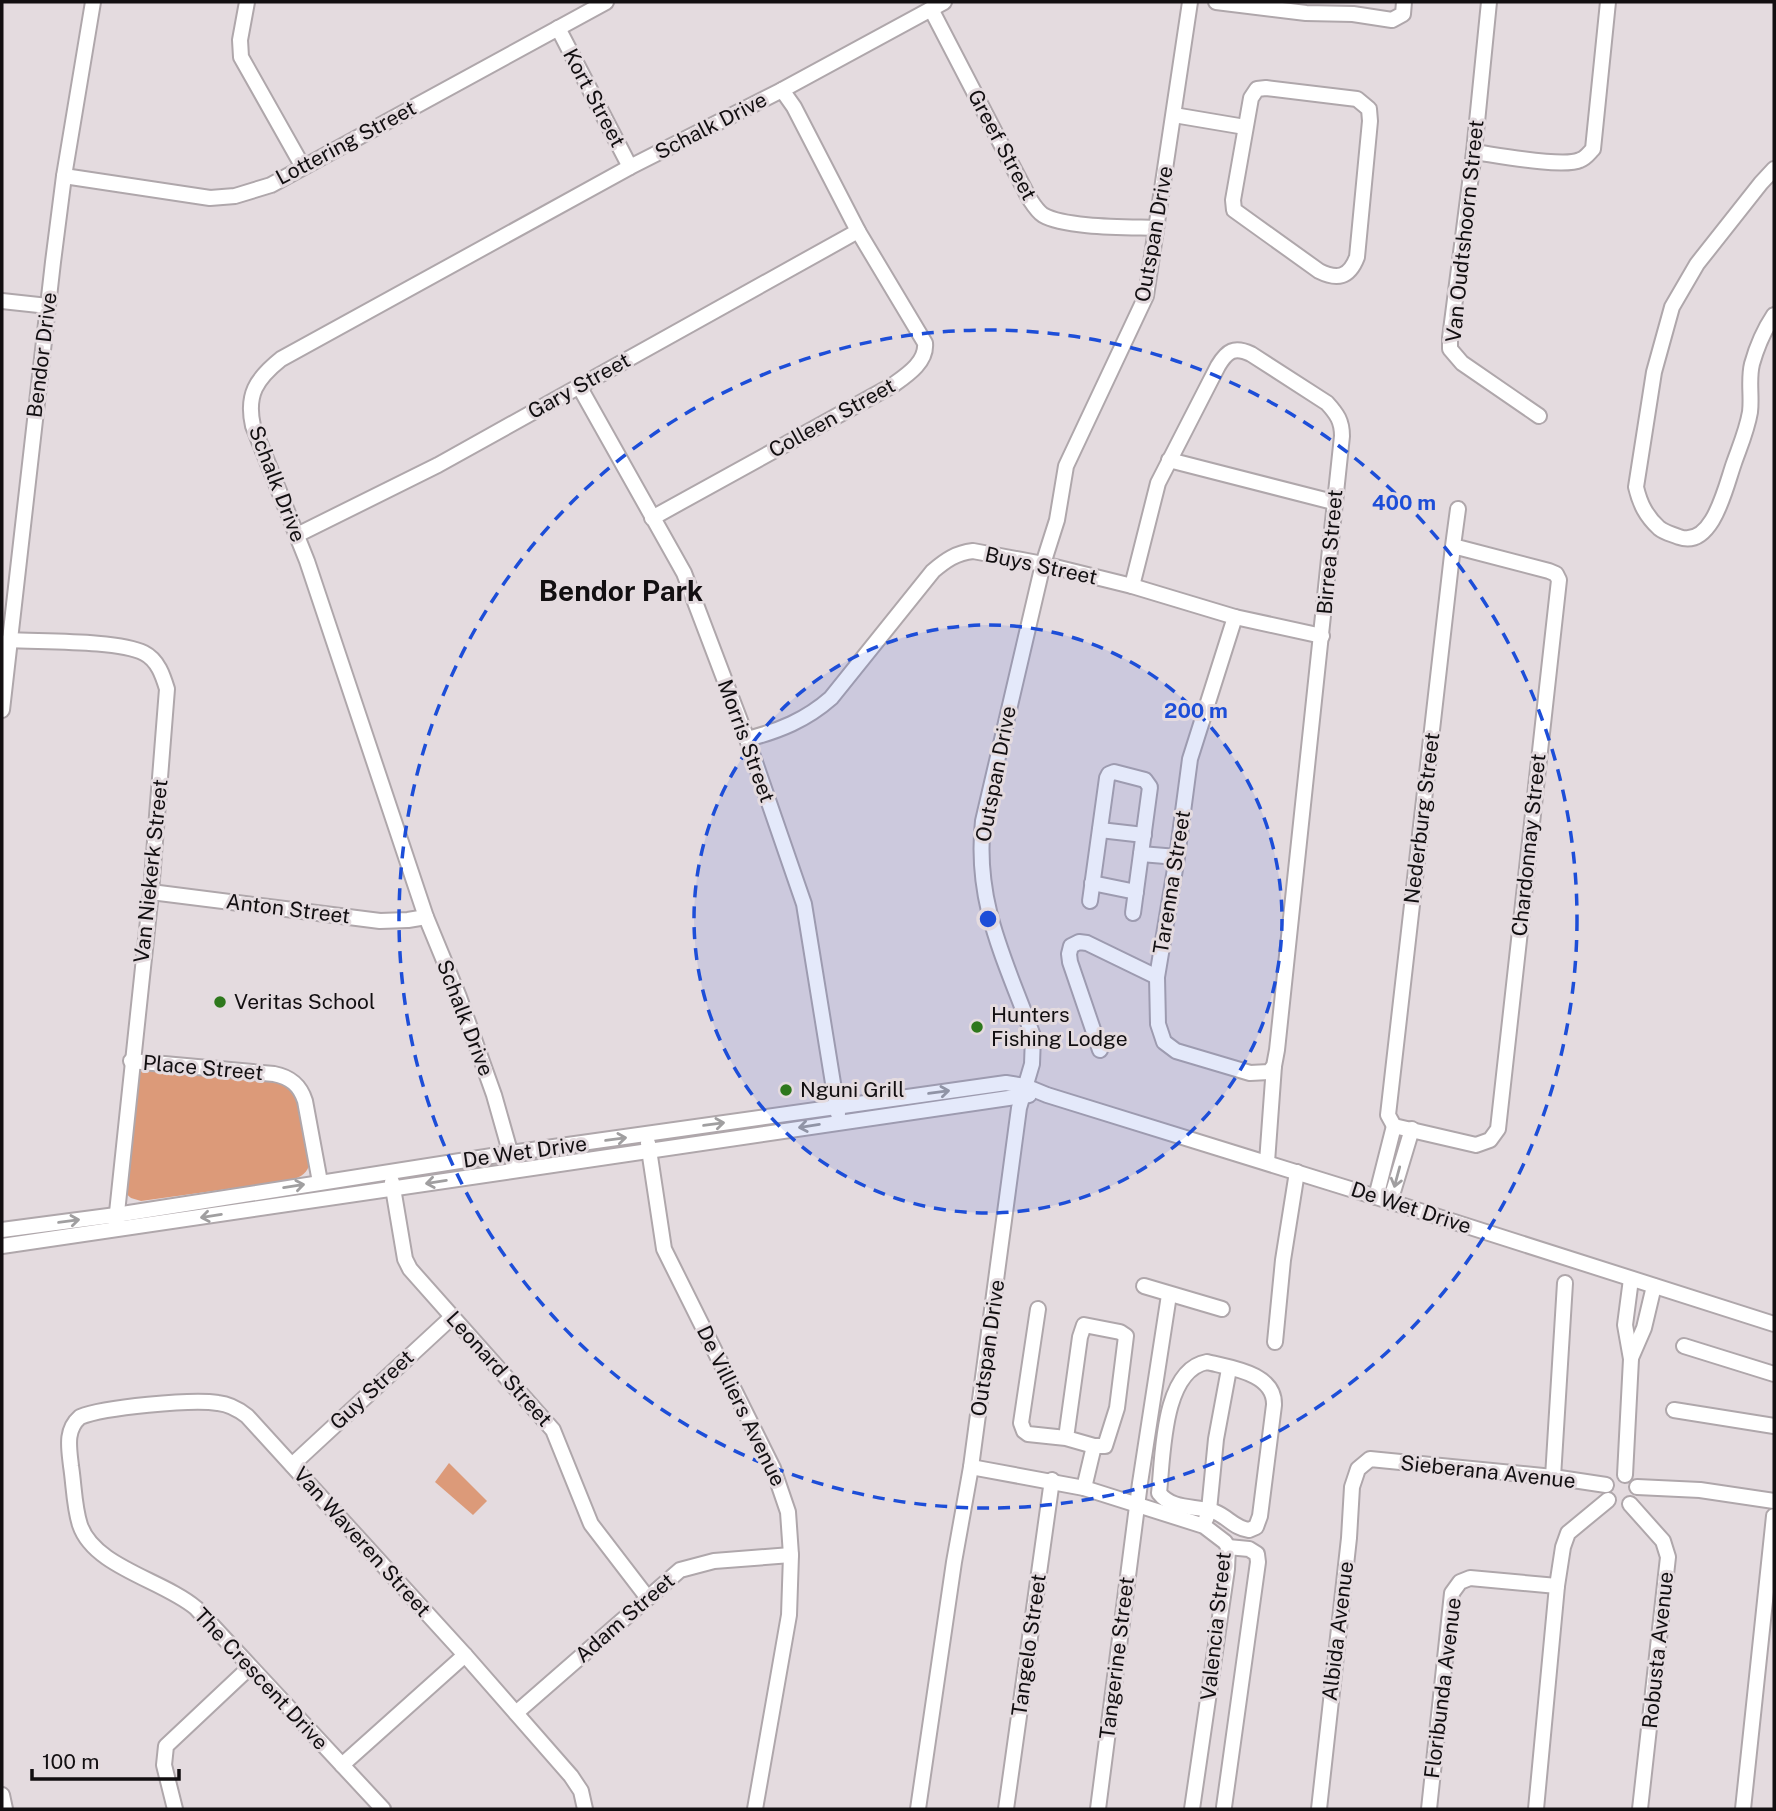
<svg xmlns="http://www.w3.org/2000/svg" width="1776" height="1811" font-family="'Public Sans',sans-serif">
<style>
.green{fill:#dc9a79}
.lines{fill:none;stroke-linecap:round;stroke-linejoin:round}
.minor-casing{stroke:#afa7ab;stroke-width:18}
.minor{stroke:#fff;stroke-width:14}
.oneway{stroke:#a09fa0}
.ring{fill:none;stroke:#1d4ed8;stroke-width:3.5;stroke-dasharray:12 9}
.poi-dot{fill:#2e781c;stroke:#e4dbdf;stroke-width:2.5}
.labels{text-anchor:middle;stroke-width:6;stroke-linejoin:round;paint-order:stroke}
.street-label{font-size:21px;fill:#120f11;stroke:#e4dbdf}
.poi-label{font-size:21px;fill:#120f11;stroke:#e4dbdf;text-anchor:start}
.district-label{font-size:28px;font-weight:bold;fill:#120f11;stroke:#e4dbdf}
.centre{fill:#1d4ed8;stroke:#e4dbdf;stroke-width:3.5}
.ring-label{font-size:21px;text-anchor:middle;font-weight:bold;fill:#1d4ed8;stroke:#e4dbdf;stroke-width:6;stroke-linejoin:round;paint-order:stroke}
</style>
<rect width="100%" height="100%" fill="#e4dbdf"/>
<g class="green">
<path d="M 143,1069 L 278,1080 L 296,1092 L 310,1162 C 308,1173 301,1177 291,1180 L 141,1201 L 131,1198 L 124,1192 L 137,1072 Z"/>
<path d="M 449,1463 L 487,1501 L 473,1515 L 435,1482 Z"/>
</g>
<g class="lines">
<g class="minor-casing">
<g id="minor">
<path d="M 247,2 L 240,40 L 241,57 L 303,167"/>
<path d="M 1216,2 L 1306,13 L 1353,14 L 1392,20 L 1403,14 L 1404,2"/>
<path d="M 1489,2 L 1474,152 L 1450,338 L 1450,349 L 1462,363 L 1539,416"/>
<path d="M 931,9 L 1029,198 C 1033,204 1037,211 1043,215 C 1065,228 1129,227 1156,228"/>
<path d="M 558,28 L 630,167"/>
<path d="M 1266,88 L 1357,99 L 1369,109 L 1370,121 L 1357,257 C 1349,278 1337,280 1319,271 L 1234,210 L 1233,200 L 1251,98 L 1257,89 Z"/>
<path d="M 1174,115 L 1245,127"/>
<path d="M 1474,152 C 1496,155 1563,168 1580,160 C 1586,158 1589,153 1593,149 L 1608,2"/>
<path d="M 1774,169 L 1761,183 L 1697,264 L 1672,307 L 1654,372 L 1636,487 C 1640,504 1646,516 1659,528 C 1665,533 1672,534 1679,537 C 1713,549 1726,485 1734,463 C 1740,446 1747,430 1750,412 C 1752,396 1748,380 1752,364 C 1757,346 1764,330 1774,315"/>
<path d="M 64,176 L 210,198 L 235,196 L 271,185 L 606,2"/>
<path d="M 2,301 L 48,306"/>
<path d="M 579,386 L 684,573 L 747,739 L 804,904 L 838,1114"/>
<path d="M 1169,460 L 1333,502"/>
<path d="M 652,518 L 893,385 C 907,375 927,362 925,343 L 858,231 L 794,107 L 782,90"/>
<path d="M 297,535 L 438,465 L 858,231"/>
<path d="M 1453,546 L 1549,571 L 1556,574 L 1559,580 L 1498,1129 L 1490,1140 L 1476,1145 L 1394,1126 L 1388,1115 L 1453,546 L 1458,509"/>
<path d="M 1132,586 L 1158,483 L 1218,366 C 1227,351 1234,346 1251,354 L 1327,403 C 1337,414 1342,421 1342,436 L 1277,1050 L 1274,1066 L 1269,1072 L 1250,1073 L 1176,1051 L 1164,1042 L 1158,1024 L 1157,977 L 1177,857 L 1190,759 L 1235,617"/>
<path d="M 9,640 C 41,642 118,640 144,653 C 158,660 163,676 167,689 L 151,892 L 116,1222"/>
<path d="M 2,710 L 53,262 L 64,176 L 93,2"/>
<path d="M 747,739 C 779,731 806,720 831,698 L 933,571 C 946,560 956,553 973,551 L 1043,564 L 1132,586 L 1235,617 L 1322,636"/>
<path d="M 1100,830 L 1144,835"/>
<path d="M 1141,854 L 1177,857"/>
<path d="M 1092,883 L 1136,892"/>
<path d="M 151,892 L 380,921 L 408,920 L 426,917"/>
<path d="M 1090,901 L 1107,778 L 1109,774 L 1114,772 L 1145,780 L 1150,787 L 1133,913"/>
<path d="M 1100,1050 L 1070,962 L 1069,954 L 1071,946 L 1079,942 L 1087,943 L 1157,977"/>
<path d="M 131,1061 L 274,1074 C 290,1077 300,1085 305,1101 L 320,1182"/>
<path d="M 648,1143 L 664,1249 L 773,1468 L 788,1512 L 791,1555 L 789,1615 L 755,1809"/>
<path d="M 1267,1162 L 1274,1066"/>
<path d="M 515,1169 L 494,1095 L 459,997 L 426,917 L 307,561 L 253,426 C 246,395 256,379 281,359 L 630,167 L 782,90 L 944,2"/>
<path d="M 392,1182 L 405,1259 L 410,1269 L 553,1430 L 591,1524 L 647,1597"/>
<path d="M 1376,1197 L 1394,1126"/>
<path d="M 1390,1202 L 1412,1129"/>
<path d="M 2,1230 L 116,1215 L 511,1153 L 1006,1083 L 1025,1086 L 1047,1095 L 1376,1197 L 1774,1324"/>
<path d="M 2,1246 L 1029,1095"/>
<path d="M 1144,1286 L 1222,1309"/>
<path d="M 1038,1309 L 1021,1423 L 1024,1431 L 1028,1434 L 1066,1438 L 1094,1446 L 1105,1446 L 1117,1408 L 1126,1336 L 1120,1332 L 1084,1325 L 1080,1337 L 1066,1438"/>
<path d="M 1275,1342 L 1283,1260 L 1297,1172"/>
<path d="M 1684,1346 L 1774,1374"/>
<path d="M 1631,1358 L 1644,1328 L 1654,1286"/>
<path d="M 1207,1362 C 1231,1368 1275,1373 1274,1405 L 1260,1516 L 1256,1527 L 1249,1530 C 1234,1528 1228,1517 1215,1512 C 1196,1505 1173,1511 1159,1493 C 1163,1458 1162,1370 1207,1362 Z"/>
<path d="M 1674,1410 L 1774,1426"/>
<path d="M 292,1465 L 452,1317"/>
<path d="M 971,1467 L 1084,1488 L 1204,1526 L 1225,1542 L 1228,1547 L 1227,1569 L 1192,1809"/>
<path d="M 1625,1475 L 1631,1359 L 1625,1325 L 1631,1279"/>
<path d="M 1553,1477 L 1565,1283"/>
<path d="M 1637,1487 L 1700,1490 L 1774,1501"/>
<path d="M 1084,1488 L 1094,1446"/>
<path d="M 1630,1504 L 1663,1541 L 1668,1557 L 1640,1809"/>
<path d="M 1206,1519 L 1209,1510 L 1216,1439 L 1229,1369"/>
<path d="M 516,1713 L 680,1570 L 714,1561 L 791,1555"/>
<path d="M 342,1765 L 465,1655"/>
<path d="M 2,1795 L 5,1809"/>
<path d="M 1224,1807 L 1258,1562 L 1257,1554 L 1249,1549 L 1228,1547"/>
<path d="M 175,1809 L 164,1765 L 166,1746 L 250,1667"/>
<path d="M 383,1809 L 196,1608 C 163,1580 94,1567 80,1525 C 74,1507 74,1485 71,1466 C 69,1448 65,1430 80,1417 C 104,1407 192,1399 218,1403 C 229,1404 238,1409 247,1416 L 465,1655 L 571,1776 L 581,1791 L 585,1809"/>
<path d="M 918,1809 L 954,1562 L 971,1467 L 1019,1108 L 1032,1064 L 1033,1036 C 1006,961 974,904 983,821 L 1043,564 L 1057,520 L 1066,466 L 1146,296 L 1190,2"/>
<path d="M 1006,1809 L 1052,1480"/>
<path d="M 1098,1809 L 1140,1483 L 1169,1295"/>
<path d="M 1319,1809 L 1349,1538 L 1352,1487 L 1358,1469 L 1370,1459 L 1553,1477 L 1606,1485"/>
<path d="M 1429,1809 L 1452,1593 L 1460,1582 L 1470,1578 L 1557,1586"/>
<path d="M 1536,1809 L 1557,1586 L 1563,1547 L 1568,1533 L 1608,1500"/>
<path d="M 1743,1809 L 1774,1516"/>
</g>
</g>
<use href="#minor" class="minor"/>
</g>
<defs><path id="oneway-shaft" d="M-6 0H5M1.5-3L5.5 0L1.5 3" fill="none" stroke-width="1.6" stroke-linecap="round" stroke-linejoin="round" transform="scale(1.75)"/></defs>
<g class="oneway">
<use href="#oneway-shaft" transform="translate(939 1092) rotate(-8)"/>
<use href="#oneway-shaft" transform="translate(714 1124) rotate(-8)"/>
<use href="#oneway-shaft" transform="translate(809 1126) rotate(171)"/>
<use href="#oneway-shaft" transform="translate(616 1139) rotate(-8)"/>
<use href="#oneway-shaft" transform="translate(1397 1177) rotate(105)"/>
<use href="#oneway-shaft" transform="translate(436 1182) rotate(171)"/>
<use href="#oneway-shaft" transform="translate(294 1186) rotate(-9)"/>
<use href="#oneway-shaft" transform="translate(211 1216) rotate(171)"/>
<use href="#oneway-shaft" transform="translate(69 1221) rotate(-8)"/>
</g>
<circle cx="988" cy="919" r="294" fill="#1d4ed8" fill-opacity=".12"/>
<g class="ring">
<circle cx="988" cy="919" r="294"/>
<circle cx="988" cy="919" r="589"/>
</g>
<g class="poi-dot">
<circle cx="220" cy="1002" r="7"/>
<circle cx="977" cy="1027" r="7"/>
<circle cx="786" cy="1090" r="7"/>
</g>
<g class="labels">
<g class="street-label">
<text transform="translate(594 98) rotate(62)" y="7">Kort Street</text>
<text transform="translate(711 126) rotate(-27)" y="7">Schalk Drive</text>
<text transform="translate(346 143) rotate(-28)" y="7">Lottering Street</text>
<text transform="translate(1002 145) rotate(62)" y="7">Greef Street</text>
<text transform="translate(1465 231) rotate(-84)" y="7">Van Oudtshoorn Street</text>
<text transform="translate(1154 234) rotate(-80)" y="7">Outspan Drive</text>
<text transform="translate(42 355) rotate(-83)" y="7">Bendor Drive</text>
<text transform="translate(579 386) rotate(-29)" y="7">Gary Street</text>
<text transform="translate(832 418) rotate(-29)" y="7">Colleen Street</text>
<text transform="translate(277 484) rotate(69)" y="7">Schalk Drive</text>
<text transform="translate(1330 552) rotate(-85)" y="7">Birrea Street</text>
<text transform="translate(1041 566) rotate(12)" y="7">Buys Street</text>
<text transform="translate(746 741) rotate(70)" y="7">Morris Street</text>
<text transform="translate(996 774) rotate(-79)" y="7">Outspan Drive</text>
<text transform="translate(1422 818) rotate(-83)" y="7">Nederburg Street</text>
<text transform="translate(1529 845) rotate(-84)" y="7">Chardonnay Street</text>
<text transform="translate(151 871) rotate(-84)" y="7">Van Niekerk Street</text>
<text transform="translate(1172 882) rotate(-81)" y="7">Tarenna Street</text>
<text transform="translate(288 909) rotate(7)" y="7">Anton Street</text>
<text transform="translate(465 1018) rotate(69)" y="7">Schalk Drive</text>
<text transform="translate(203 1068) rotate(5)" y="7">Place Street</text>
<text transform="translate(525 1152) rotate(-8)" y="7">De Wet Drive</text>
<text transform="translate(1411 1208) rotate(18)" y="7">De Wet Drive</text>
<text transform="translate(988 1348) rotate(-82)" y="7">Outspan Drive</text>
<text transform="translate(499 1369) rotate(48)" y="7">Leonard Street</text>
<text transform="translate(372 1390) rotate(-43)" y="7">Guy Street</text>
<text transform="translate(741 1406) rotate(64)" y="7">De Villiers Avenue</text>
<text transform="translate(1488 1472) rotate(6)" y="7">Sieberana Avenue</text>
<text transform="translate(362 1542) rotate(48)" y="7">Van Waveren Street</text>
<text transform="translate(625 1618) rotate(-41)" y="7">Adam Street</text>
<text transform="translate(1216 1626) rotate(-84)" y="7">Valencia Street</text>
<text transform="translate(1338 1631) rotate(-83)" y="7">Albida Avenue</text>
<text transform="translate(1029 1645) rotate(-82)" y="7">Tangelo Street</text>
<text transform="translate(1658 1650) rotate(-84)" y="7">Robusta Avenue</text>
<text transform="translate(1117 1658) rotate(-83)" y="7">Tangerine Street</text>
<text transform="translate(261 1679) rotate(47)" y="7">The Crescent Drive</text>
<text transform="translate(1443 1688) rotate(-83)" y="7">Floribunda Avenue</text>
</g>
<g class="poi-label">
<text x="234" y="1009">Veritas School</text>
<text x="991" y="1022">Hunters<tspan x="991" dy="24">Fishing Lodge</tspan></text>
<text x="800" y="1097">Nguni Grill</text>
</g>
<g class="district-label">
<text x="621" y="601">Bendor Park</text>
</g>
</g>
<circle cx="988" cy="919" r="10" class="centre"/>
<g class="ring-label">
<text x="1404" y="510">400 m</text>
<text x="1196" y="718">200 m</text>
</g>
<rect width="1776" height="1811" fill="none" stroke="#120f11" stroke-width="7"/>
<path d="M32 1769v10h147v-10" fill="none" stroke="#120f11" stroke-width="3.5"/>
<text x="42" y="1769" font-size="21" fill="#120f11" stroke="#e4dbdf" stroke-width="5" paint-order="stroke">100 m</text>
</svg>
